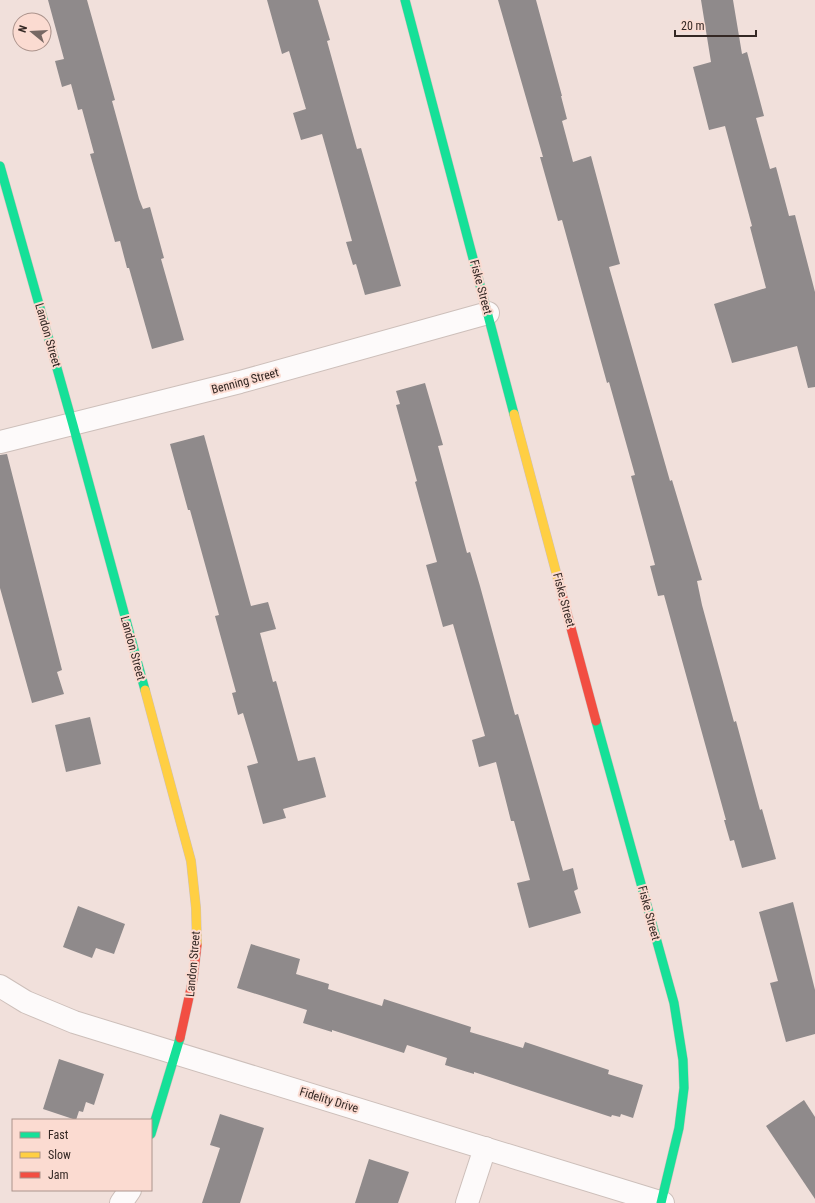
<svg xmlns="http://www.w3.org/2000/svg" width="815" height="1203" font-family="'Roboto Condensed',sans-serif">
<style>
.building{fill:#8f8a8b}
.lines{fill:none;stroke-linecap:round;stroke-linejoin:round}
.street-casing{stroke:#cdbfba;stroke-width:24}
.fast-casing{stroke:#cdbfba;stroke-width:10}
.slow-casing{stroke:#cdbfba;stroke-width:10}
.jam-casing{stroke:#cdbfba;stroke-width:10}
.street{stroke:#fdfafa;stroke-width:22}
.fast{stroke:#16e098;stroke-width:9}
.slow{stroke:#ffcf43;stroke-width:9}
.jam{stroke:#f24e42;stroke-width:9}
.labels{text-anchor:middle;stroke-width:4;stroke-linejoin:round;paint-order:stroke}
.street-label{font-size:12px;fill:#342824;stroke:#fbdbd1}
</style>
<rect width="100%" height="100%" fill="#f1e0db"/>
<g class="building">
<path d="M 48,0 L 87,0 L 115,100 L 112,101 L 139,199 L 143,209 L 150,207 L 164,258 L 161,259 L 184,340 L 152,349 L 129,268 L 127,268 L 120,241 L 115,242 L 90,154 L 94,153 L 82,109 L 78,110 L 71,84 L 62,87 L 55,61 L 64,59 Z"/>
<path d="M 267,0 L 318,0 L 330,40 L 327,41 L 357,149 L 361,148 L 401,286 L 365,295 L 356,264 L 353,265 L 346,242 L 352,241 L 322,134 L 301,140 L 293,113 L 306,109 L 289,51 L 282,54 Z"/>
<path d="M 498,0 L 536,0 L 562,96 L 561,96 L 567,119 L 562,121 L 573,162 L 591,156 L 620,264 L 609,267 L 670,481 L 672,480 L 702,580 L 697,581 L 702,605 L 734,722 L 736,721 L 760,810 L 762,809 L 776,859 L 742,868 L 734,840 L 730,841 L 724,820 L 726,820 L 664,595 L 658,596 L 650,566 L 655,565 L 631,476 L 635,475 L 609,382 L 607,383 L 562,220 L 558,221 L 540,157 L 543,157 Z"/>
<path d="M 701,0 L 733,0 L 742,54 L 747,52 L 764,116 L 756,118 L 770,169 L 776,167 L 789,216 L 795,215 L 815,292 L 815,387 L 808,388 L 797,346 L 732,363 L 714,304 L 766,288 L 750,227 L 752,226 L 725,126 L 709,130 L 693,67 L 711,62 Z"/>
<path d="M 425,383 L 443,445 L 438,446 L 467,553 L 470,552 L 480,586 L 515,715 L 518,714 L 563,871 L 573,868 L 578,889 L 574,891 L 581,913 L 529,928 L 517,883 L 530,880 L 514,821 L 511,821 L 496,762 L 479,767 L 472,740 L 485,736 L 453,624 L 443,627 L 426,565 L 437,562 L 415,482 L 417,481 L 396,405 L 400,404 L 396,391 Z"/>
<path d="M 204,435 L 251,606 L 268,602 L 276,629 L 260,633 L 273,682 L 276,681 L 298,761 L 315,757 L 326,797 L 283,809 L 286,818 L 263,824 L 247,766 L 258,763 L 243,713 L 238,715 L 232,693 L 236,692 L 215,616 L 219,615 L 190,510 L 188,510 L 170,444 Z"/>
<path d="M 7,454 L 62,670 L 57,672 L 64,694 L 32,703 L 0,588 L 0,455 Z"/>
<path d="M 90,717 L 101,764 L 66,772 L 55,725 Z"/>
<path d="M 793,902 L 815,990 L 815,1034 L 786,1042 L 770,983 L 778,981 L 759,912 Z"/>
<path d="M 78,906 L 125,924 L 114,954 L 96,948 L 92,958 L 63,947 Z"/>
<path d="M 251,944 L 300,959 L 296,974 L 329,984 L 328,989 L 382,1006 L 384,999 L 471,1027 L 470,1032 L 523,1048 L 525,1042 L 609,1070 L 608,1074 L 643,1085 L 633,1118 L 621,1114 L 620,1117 L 612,1115 L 611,1117 L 474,1072 L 474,1074 L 445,1065 L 447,1058 L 407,1045 L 404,1053 L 332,1030 L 332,1032 L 303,1023 L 307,1010 L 237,988 Z"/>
<path d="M 59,1059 L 104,1074 L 94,1105 L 86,1102 L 83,1112 L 79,1111 L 76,1120 L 43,1109 Z"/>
<path d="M 804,1100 L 815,1117 L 815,1199 L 766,1126 Z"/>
<path d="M 220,1114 L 264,1128 L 240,1203 L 202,1203 L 220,1148 L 210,1145 Z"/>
<path d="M 369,1159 L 409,1172 L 398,1203 L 355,1203 Z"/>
</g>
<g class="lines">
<g class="street-casing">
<g id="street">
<path d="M 0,442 L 240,382 L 488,313"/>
<path d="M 0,986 L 26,1002 L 74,1022 L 663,1203"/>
<path d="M 121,1203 L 130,1190"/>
<path d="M 467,1203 L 485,1148"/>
</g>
</g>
<g class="fast-casing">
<g id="fast">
<path d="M 405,0 L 514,414"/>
<path d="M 0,166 L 73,425 L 145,690"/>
<path d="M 596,721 L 674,1003 L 683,1060 L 684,1088 L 679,1128 L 661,1203"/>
<path d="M 151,1134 L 180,1038"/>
</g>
</g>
<g class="slow-casing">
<g id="slow">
<path d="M 514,414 L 560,587"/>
<path d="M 145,690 L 191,861 L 196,908 L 197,945"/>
</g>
</g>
<g class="jam-casing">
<g id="jam">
<path d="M 560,587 L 596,721"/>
<path d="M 180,1038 L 193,979 L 197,945"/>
</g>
</g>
<use href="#street" class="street"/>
<use href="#fast" class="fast"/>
<use href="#slow" class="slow"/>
<use href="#jam" class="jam"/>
</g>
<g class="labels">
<g class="street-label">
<text transform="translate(481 287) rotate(75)" y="4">Fiske Street</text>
<text transform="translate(48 335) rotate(74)" y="4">Landon Street</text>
<text transform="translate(245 381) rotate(-15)" y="4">Benning Street</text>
<text transform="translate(564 600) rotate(75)" y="4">Fiske Street</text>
<text transform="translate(133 648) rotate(75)" y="4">Landon Street</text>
<text transform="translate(649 913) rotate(75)" y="4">Fiske Street</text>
<text transform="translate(193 964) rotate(-85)" y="4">Landon Street</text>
<text transform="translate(329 1100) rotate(17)" y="4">Fidelity Drive</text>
</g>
</g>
<rect x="12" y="1119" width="140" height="72" fill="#fbdbd1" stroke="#ab938c"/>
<rect x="20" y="1132" width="20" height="6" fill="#16e098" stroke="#ab938c"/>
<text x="48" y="1139" font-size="12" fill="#342824">Fast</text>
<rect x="20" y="1152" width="20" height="6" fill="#ffcf43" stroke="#ab938c"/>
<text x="48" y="1159" font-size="12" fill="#342824">Slow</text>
<rect x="20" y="1172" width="20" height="6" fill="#f24e42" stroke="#ab938c"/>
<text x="48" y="1179" font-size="12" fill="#342824">Jam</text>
<g transform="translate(32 32) rotate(288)"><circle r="19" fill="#fbdbd1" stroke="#ab938c"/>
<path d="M0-3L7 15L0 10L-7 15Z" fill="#766864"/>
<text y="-6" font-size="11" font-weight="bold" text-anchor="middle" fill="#342824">N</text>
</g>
<path d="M675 30v6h81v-6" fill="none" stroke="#342824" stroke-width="2"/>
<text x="681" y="30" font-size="12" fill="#342824" stroke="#fbdbd1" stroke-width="3" paint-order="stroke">20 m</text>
</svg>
